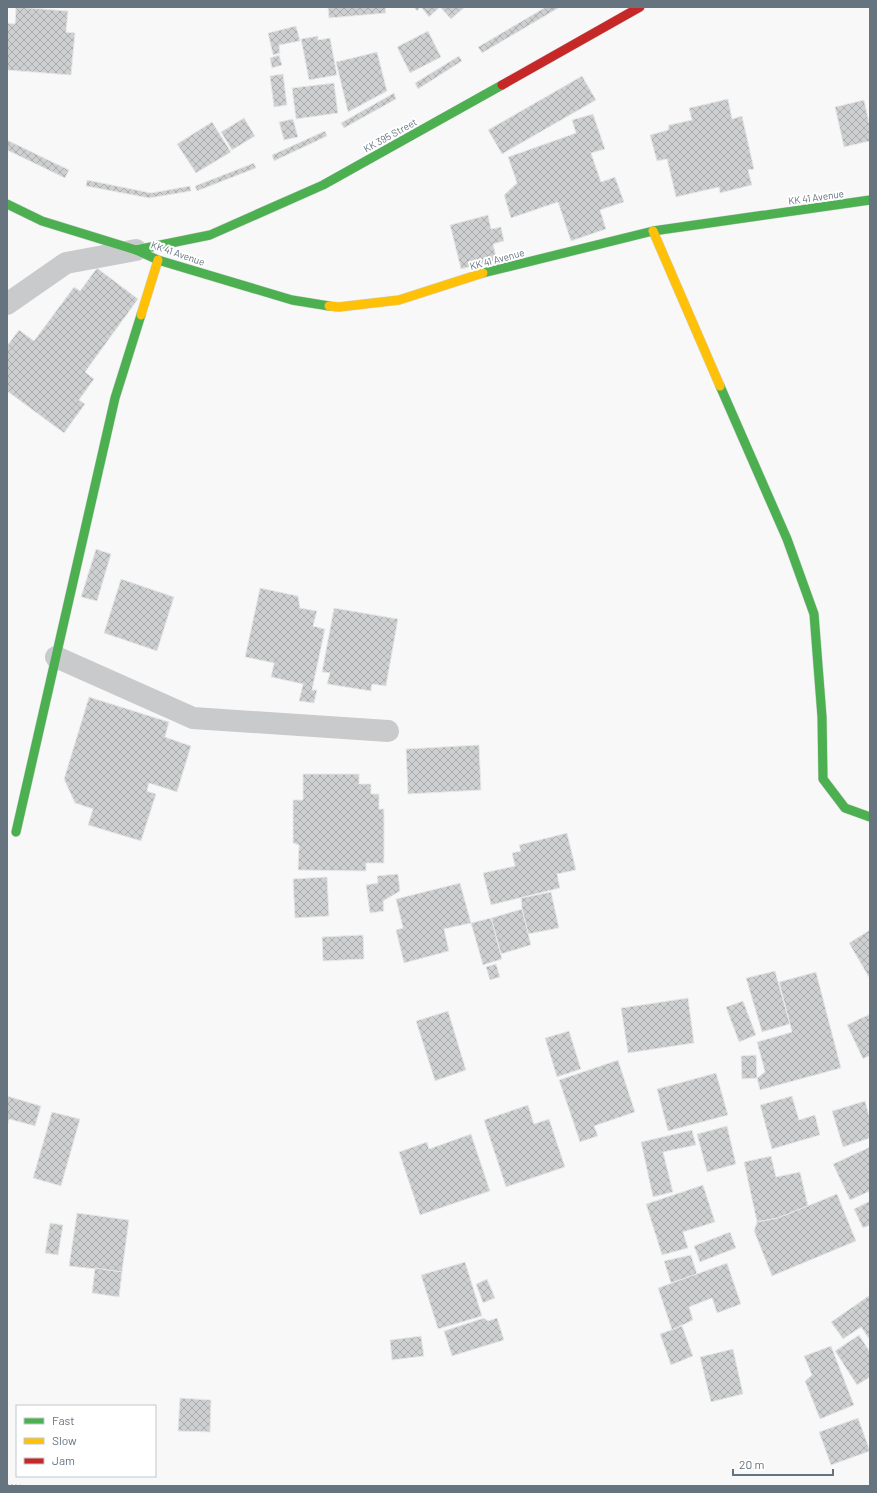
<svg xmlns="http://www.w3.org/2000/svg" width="877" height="1493" font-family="Barlow,sans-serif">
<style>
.building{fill:url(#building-cross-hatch);stroke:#e8e8e8}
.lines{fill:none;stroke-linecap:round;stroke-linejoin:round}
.fast-casing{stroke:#d4d5d6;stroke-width:10}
.slow-casing{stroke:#d4d5d6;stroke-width:10}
.jam-casing{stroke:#d4d5d6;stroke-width:10}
.path{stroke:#c7c8c9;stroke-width:2.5;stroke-dasharray:2 2;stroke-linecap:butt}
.street{stroke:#c9cacb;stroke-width:22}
.fast{stroke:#4caf50;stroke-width:9}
.slow{stroke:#ffc107;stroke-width:9}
.jam{stroke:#c62828;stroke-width:9}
.labels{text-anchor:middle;stroke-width:4;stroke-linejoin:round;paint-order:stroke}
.street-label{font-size:10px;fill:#66747f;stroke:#fff}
</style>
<defs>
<pattern id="building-cross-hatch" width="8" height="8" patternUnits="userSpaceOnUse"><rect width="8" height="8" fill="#cdcfd0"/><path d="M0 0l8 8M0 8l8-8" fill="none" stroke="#aaadae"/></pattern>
</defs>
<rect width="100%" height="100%" fill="#f8f8f8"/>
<g class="building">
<path d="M 16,7 L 68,11 L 66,32 L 75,33 L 71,75 L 7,70 L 7,23 L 15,24 Z"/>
<path d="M 328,7 L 385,7 L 386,13 L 329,18 Z"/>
<path d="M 414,7 L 465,7 L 451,19 L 440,7 L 429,17 L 421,7 L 417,11 Z"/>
<path d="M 546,7 L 560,7 L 482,53 L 478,47 Z"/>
<path d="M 296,26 L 300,41 L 279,45 L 280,53 L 273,55 L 268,33 Z"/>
<path d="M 428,31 L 441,57 L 410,73 L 397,47 Z"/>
<path d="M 318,36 L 318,40 L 330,38 L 337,75 L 309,80 L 301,39 Z"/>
<path d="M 377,52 L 387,91 L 348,112 L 336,62 Z"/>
<path d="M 279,55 L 282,65 L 272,68 L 270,58 Z"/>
<path d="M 459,56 L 462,61 L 418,89 L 415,83 Z"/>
<path d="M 283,74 L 287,105 L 274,107 L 270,76 Z"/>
<path d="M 582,76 L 596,100 L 502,154 L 488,130 Z"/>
<path d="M 334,83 L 338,113 L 296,119 L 292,88 Z"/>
<path d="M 394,93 L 396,99 L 344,128 L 341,123 Z"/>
<path d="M 728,99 L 732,119 L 742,116 L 754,169 L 748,170 L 752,185 L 720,193 L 719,187 L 676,197 L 667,159 L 657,161 L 650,135 L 668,130 L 669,125 L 692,120 L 689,108 Z"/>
<path d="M 864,100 L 870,127 L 870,141 L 844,147 L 835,107 Z"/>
<path d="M 593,114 L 605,149 L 591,153 L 601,182 L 615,177 L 624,202 L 600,210 L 606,229 L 571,241 L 558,202 L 511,218 L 504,195 L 517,183 L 508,157 L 576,133 L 572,120 Z"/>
<path d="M 244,118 L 255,136 L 232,150 L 221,132 Z"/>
<path d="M 293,119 L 298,137 L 284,140 L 279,122 Z"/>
<path d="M 212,122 L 231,152 L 196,173 L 177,144 Z"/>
<path d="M 325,131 L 327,136 L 274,161 L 272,155 Z"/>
<path d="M 7,140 L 69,170 L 65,178 L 7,150 Z"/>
<path d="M 254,163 L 256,168 L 197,191 L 195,186 Z"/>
<path d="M 87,180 L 151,193 L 190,186 L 191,191 L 149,198 L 86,186 Z"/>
<path d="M 488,215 L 491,229 L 501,227 L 504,241 L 493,244 L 497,260 L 461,269 L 450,225 Z"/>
<path d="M 97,268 L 138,299 L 85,372 L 94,379 L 79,400 L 85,404 L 64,433 L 7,391 L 7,346 L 19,330 L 34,341 L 74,287 L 80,291 Z"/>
<path d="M 96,549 L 111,554 L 97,601 L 81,597 Z"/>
<path d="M 121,579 L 174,597 L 157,651 L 104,633 Z"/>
<path d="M 260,588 L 298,596 L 300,608 L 317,611 L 313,626 L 325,629 L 312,690 L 317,690 L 314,703 L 299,701 L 303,684 L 271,677 L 274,663 L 245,657 Z"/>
<path d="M 334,608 L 398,619 L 386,686 L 372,684 L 371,691 L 327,684 L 330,673 L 322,672 Z"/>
<path d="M 89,697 L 169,722 L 165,737 L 191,746 L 177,792 L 149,783 L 147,791 L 156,794 L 141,841 L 88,825 L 93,809 L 75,803 L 64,779 Z"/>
<path d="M 479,745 L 481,790 L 408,794 L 406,749 Z"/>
<path d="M 303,774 L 359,774 L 359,784 L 371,784 L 371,794 L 379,794 L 379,809 L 384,809 L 384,863 L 366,863 L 366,871 L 298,870 L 299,845 L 293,843 L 293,800 L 303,800 Z"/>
<path d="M 567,833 L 576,870 L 557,874 L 560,888 L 491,905 L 483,873 L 515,866 L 512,853 L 521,851 L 519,845 Z"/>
<path d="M 398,874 L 400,891 L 383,901 L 384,911 L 370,913 L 366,885 L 378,883 L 377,876 Z"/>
<path d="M 327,877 L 329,916 L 295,918 L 293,879 Z"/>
<path d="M 460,883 L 471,923 L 444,929 L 449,951 L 404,963 L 396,930 L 403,928 L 396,899 Z"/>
<path d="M 551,892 L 559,928 L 528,934 L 522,909 L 521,898 Z"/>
<path d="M 522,909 L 531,945 L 501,954 L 491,918 Z"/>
<path d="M 491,918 L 502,959 L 483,965 L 471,923 Z"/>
<path d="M 870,930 L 870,979 L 849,943 Z"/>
<path d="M 363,935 L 364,959 L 323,961 L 322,937 Z"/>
<path d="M 496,964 L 500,977 L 490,980 L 486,967 Z"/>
<path d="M 775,971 L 790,1024 L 762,1032 L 746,978 Z"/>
<path d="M 816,972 L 841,1068 L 760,1090 L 757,1078 L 765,1072 L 757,1042 L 792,1032 L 779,982 Z"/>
<path d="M 688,998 L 694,1043 L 628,1053 L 621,1008 Z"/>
<path d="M 743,1001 L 756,1035 L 739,1042 L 726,1007 Z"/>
<path d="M 448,1011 L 466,1070 L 435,1081 L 416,1021 Z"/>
<path d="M 870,1014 L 870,1055 L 863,1059 L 847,1025 Z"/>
<path d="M 569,1031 L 581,1069 L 557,1077 L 545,1038 Z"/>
<path d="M 756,1055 L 757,1078 L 742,1079 L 741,1056 Z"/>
<path d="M 618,1060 L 635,1112 L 594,1126 L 598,1136 L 580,1142 L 559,1080 Z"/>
<path d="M 716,1073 L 728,1115 L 668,1131 L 657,1089 Z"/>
<path d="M 7,1096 L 41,1106 L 35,1126 L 9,1119 L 7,1126 Z"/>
<path d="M 792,1096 L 799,1120 L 815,1115 L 820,1135 L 772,1149 L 760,1105 Z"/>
<path d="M 865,1101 L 870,1119 L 870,1138 L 843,1147 L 832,1111 Z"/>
<path d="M 528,1105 L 534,1124 L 549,1119 L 565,1167 L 506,1187 L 484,1120 Z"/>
<path d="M 52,1112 L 80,1119 L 61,1186 L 33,1178 Z"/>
<path d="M 727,1126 L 736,1164 L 707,1172 L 697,1134 Z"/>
<path d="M 692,1130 L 696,1145 L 663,1152 L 673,1192 L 653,1197 L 641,1142 Z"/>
<path d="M 471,1134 L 490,1191 L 420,1215 L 399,1152 L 427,1142 L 429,1149 Z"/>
<path d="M 870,1147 L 870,1191 L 850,1200 L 833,1164 Z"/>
<path d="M 771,1156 L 776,1177 L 800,1172 L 808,1206 L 778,1218 L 757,1222 L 744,1162 Z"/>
<path d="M 703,1185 L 715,1222 L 683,1232 L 688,1248 L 662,1255 L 646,1204 Z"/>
<path d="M 837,1194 L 856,1241 L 772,1276 L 754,1231 L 757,1222 L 778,1218 Z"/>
<path d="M 870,1201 L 870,1225 L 863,1228 L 854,1209 Z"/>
<path d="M 77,1213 L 129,1220 L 122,1272 L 69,1266 Z"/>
<path d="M 50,1223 L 63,1225 L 58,1255 L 45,1253 Z"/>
<path d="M 730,1232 L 736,1248 L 700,1262 L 694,1246 Z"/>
<path d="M 691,1255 L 697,1274 L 671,1283 L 664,1261 Z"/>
<path d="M 465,1262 L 482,1316 L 438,1329 L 421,1275 Z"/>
<path d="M 727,1263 L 741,1304 L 717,1313 L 712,1298 L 689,1307 L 693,1320 L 672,1330 L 658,1288 Z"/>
<path d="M 95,1268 L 122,1272 L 119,1297 L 92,1293 Z"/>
<path d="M 487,1279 L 495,1298 L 483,1303 L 476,1284 Z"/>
<path d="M 870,1295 L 870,1340 L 861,1327 L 843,1339 L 831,1322 Z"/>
<path d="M 484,1318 L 488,1321 L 497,1318 L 504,1340 L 452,1356 L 444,1331 Z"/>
<path d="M 682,1326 L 693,1356 L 671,1365 L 660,1334 Z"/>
<path d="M 859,1335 L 870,1352 L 870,1377 L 857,1385 L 835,1351 Z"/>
<path d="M 421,1336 L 424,1356 L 392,1360 L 390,1340 Z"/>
<path d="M 831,1346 L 854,1405 L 820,1419 L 805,1381 L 812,1375 L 804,1356 Z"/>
<path d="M 733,1349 L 743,1394 L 711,1402 L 700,1357 Z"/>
<path d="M 180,1398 L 211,1400 L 210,1432 L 178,1431 Z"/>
<path d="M 858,1418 L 870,1451 L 831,1465 L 819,1432 Z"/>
</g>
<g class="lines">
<g class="fast-casing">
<g id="fast">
<path d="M 7,204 L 42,221 L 136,250 L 158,260 L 292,300 L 329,306"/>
<path d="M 136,250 L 210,235 L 323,185 L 502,85"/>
<path d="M 483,273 L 653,231 L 870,200"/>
<path d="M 720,386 L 787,539 L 814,614 L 822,717 L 823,779 L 845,808 L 870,817"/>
<path d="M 16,832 L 115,398 L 141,315"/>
</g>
</g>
<g class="slow-casing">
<g id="slow">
<path d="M 653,231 L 720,386"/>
<path d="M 329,306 L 339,307 L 399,300 L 483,273"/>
<path d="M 141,315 L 158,260"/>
</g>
</g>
<g class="jam-casing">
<path id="jam" d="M 502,85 L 640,7"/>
</g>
<path class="path" d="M 7,1485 L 21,1486"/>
<g class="street">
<path d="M 7,304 L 66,263 L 136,250"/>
<path d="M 56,657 L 193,718 L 388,731"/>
</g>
<use href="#fast" class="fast"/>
<use href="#slow" class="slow"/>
<use href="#jam" class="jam"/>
</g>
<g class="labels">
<g class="street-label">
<text transform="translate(390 135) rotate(-29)" y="4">KK 395 Street</text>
<text transform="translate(816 197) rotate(-8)" y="4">KK 41 Avenue</text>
<text transform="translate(178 253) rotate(19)" y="4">KK 41 Avenue</text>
<text transform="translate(497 259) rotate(-15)" y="4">KK 41 Avenue</text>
</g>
</g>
<rect width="877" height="1493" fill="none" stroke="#66747f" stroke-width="16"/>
<rect x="16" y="1405" width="140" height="72" fill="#ffffff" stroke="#c2c7cc"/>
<rect x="24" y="1418" width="20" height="6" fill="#4caf50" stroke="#c2c7cc"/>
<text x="52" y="1425" font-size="12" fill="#66747f">Fast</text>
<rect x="24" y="1438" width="20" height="6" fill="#ffc107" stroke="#c2c7cc"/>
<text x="52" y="1445" font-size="12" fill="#66747f">Slow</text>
<rect x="24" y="1458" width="20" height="6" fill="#c62828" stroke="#c2c7cc"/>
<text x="52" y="1465" font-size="12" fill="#66747f">Jam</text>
<path d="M733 1469v6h100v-6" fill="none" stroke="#66747f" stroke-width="2"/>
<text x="739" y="1469" font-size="12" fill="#66747f" stroke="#ffffff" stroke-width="3" paint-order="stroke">20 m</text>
</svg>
